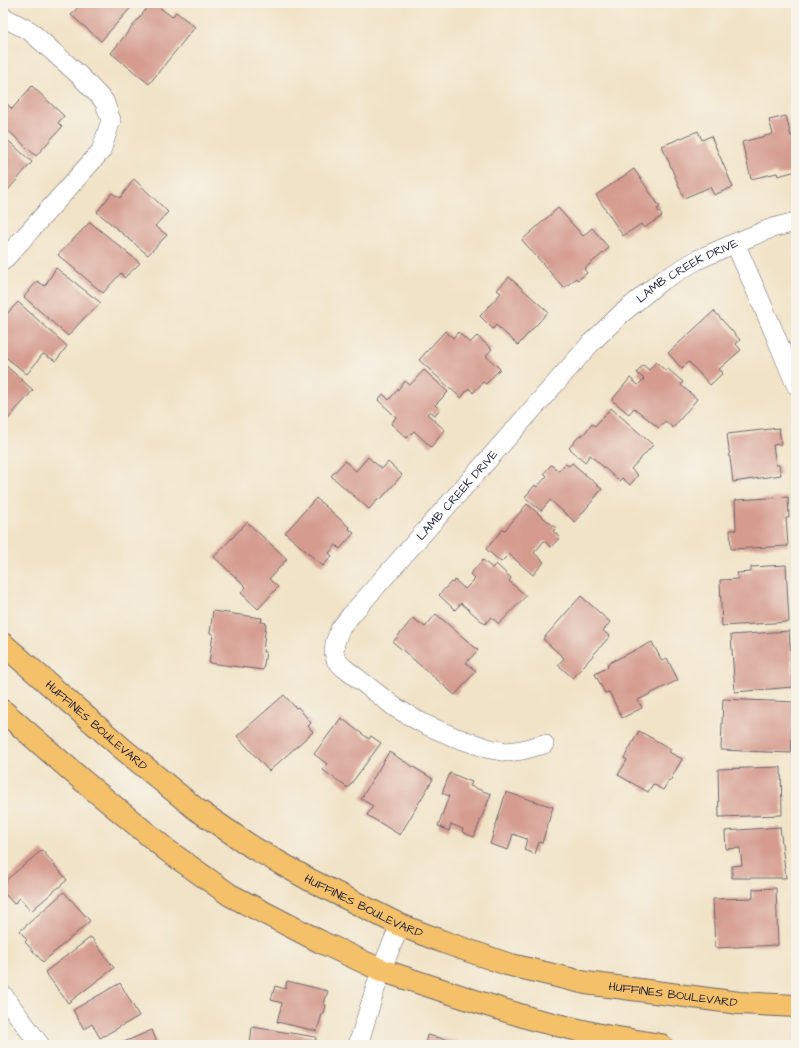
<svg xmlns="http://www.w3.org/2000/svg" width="799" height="1048" font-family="'Architects Daughter',sans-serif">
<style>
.building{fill:#d59b8f}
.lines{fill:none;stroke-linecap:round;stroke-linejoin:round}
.minor-casing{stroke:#6a666c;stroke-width:20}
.major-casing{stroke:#6a666c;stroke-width:24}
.minor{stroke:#fff;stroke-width:19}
.major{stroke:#f4c16a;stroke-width:22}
.labels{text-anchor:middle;stroke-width:3;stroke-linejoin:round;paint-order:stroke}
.street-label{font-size:12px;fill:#22223b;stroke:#f7f3e8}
</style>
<rect width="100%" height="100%" fill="#f7f3e8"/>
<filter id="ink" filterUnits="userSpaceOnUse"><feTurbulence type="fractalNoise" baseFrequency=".025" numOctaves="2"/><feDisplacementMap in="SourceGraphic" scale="8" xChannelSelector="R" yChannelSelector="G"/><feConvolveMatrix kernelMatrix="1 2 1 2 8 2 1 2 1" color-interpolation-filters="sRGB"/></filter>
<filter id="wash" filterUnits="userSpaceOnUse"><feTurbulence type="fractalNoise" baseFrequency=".012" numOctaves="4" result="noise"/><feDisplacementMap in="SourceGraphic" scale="16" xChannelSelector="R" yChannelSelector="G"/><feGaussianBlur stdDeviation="0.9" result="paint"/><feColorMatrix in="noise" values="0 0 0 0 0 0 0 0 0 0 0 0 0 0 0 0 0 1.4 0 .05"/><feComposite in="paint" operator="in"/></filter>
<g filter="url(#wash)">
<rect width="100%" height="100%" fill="#f1e3c7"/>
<g id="blocks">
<g class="building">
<path d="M 82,3 L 135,3 L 101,41 L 71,15 Z"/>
<path d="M 151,3 L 154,3 L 172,17 L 176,12 L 195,27 L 149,84 L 111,53 Z"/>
<path d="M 32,86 L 64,116 L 58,123 L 62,127 L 36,156 L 3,126 L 3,100 L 12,109 Z"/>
<path d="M 786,116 L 791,136 L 796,134 L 796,171 L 778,176 L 777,173 L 751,179 L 742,142 L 773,134 L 769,120 Z"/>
<path d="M 698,131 L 702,140 L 711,136 L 733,187 L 714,195 L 710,187 L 684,198 L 662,146 Z"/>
<path d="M 3,136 L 32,162 L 3,196 Z"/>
<path d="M 634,169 L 660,207 L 657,209 L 662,216 L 644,228 L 641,224 L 623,236 L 596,195 Z"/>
<path d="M 134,179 L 168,212 L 155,226 L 167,235 L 148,255 L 97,212 L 112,193 L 120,198 Z"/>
<path d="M 558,208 L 583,236 L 592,228 L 609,248 L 584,269 L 587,273 L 578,280 L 576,278 L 564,288 L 522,240 Z"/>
<path d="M 90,222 L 140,263 L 124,278 L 121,273 L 103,293 L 58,255 Z"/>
<path d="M 56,268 L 101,303 L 83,319 L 68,336 L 24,297 L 37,281 L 45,286 L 49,279 Z"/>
<path d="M 509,277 L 548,312 L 518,345 L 496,325 L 493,329 L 480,316 L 501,293 L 497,290 Z"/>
<path d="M 18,302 L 67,346 L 56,361 L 43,354 L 27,374 L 3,355 L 3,318 Z"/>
<path d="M 714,311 L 740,340 L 736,344 L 741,350 L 719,369 L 723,373 L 710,385 L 689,362 L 682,369 L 668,353 Z"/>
<path d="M 445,331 L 453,338 L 458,332 L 470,343 L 477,336 L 492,349 L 486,356 L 500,369 L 486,384 L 483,382 L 473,393 L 469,388 L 461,398 L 419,360 Z"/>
<path d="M 656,362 L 666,371 L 668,369 L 683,382 L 681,385 L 697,399 L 673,428 L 665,421 L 659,428 L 634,408 L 629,414 L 612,400 L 630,378 L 638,385 L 644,379 L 637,373 L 643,365 L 649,370 Z"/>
<path d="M 3,363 L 33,390 L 3,425 Z"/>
<path d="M 424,370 L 448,392 L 435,405 L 440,409 L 435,415 L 430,411 L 427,414 L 445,430 L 431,447 L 414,431 L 407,438 L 391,424 L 396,417 L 378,400 L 383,394 L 389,400 L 405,381 L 410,385 Z"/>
<path d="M 611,408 L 653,445 L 631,469 L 638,475 L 630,485 L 622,478 L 619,481 L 590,455 L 585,462 L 569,448 L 581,434 L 582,436 L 592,424 L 595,426 Z"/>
<path d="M 779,428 L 781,444 L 773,445 L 776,465 L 779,465 L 781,475 L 733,482 L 727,434 Z"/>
<path d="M 368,457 L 382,469 L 388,462 L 402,475 L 381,499 L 379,498 L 369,509 L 331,476 L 345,461 L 356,471 Z"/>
<path d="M 572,463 L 602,489 L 575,522 L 550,500 L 541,511 L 525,497 L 535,485 L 537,487 L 547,476 L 544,473 L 551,465 L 559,471 L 565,464 L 569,466 Z"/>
<path d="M 788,497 L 789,518 L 786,518 L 788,546 L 731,549 L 730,530 L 736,530 L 735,500 Z"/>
<path d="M 316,498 L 350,528 L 349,529 L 354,533 L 340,549 L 336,545 L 329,553 L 332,556 L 323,566 L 285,533 Z"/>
<path d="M 527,504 L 556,528 L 553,531 L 560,537 L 551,547 L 544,541 L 534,553 L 544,562 L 533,575 L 509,554 L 501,562 L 486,549 L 503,529 L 505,530 Z"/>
<path d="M 247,522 L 287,559 L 269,579 L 278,587 L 258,609 L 241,593 L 246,587 L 214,557 Z"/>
<path d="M 483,560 L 492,568 L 496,564 L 511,578 L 509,581 L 526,596 L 499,624 L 491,617 L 485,624 L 461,603 L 455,610 L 439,595 L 451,582 L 453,583 L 455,580 L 465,589 L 475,579 L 470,574 Z"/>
<path d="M 786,565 L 789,622 L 722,626 L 720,580 L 738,579 L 737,573 L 751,572 L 751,567 Z"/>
<path d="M 581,596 L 610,622 L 603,631 L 610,636 L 573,678 L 558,665 L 564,658 L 543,639 Z"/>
<path d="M 213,611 L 262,618 L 261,622 L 266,623 L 263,652 L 266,652 L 263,670 L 209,663 L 213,634 L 210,633 Z"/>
<path d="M 436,614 L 478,650 L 466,663 L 476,671 L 455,695 L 393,642 L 413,618 L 425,627 Z"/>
<path d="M 789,631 L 793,687 L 735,692 L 731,635 Z"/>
<path d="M 652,642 L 662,661 L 667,658 L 678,680 L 638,700 L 642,708 L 622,718 L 609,692 L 605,693 L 595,674 L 608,667 L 607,664 Z"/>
<path d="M 284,695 L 296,708 L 298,707 L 311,723 L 308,726 L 313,732 L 269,771 L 237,736 Z"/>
<path d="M 723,699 L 794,702 L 791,753 L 721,750 Z"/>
<path d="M 341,718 L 369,739 L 371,736 L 381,743 L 348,788 L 323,770 L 327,764 L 314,754 Z"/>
<path d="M 639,731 L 671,749 L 669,752 L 682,759 L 670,781 L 669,780 L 663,790 L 653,784 L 648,792 L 618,775 L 627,760 L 624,758 Z"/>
<path d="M 389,752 L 433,779 L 400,835 L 367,815 L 373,806 L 361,799 Z"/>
<path d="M 781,767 L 782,815 L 719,817 L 718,769 Z"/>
<path d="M 450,773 L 472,782 L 470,786 L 491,794 L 474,837 L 462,832 L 463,829 L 451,824 L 449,831 L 438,826 L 449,796 L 442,793 Z"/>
<path d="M 506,792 L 553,807 L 542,843 L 539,842 L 535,854 L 524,850 L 527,839 L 513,834 L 508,850 L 490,844 Z"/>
<path d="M 780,827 L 786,878 L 732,878 L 732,866 L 742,865 L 740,848 L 726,849 L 725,831 Z"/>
<path d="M 42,850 L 67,880 L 31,911 L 20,898 L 14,904 L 3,892 L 3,886 L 7,882 L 5,881 Z"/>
<path d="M 776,888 L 778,945 L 715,948 L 713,899 L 753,898 L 753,889 Z"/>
<path d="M 64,892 L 90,921 L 43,962 L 25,942 L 27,940 L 20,931 Z"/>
<path d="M 91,937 L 114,968 L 68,1003 L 45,972 Z"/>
<path d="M 287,981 L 328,991 L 324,1004 L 326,1005 L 324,1014 L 322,1014 L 317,1031 L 277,1022 L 282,1003 L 271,1000 L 275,986 L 285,989 Z"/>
<path d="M 120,983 L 139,1016 L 100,1038 L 92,1024 L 84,1029 L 73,1010 Z"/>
<path d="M 252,1027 L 316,1037 L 315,1045 L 250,1045 Z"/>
<path d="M 152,1030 L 158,1045 L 117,1045 Z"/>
<path d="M 427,1035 L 458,1042 L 458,1045 L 425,1045 Z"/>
</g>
</g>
</g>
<g filter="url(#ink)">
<use href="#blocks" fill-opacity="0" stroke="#6a666c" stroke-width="1"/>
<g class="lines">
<g class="minor-casing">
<g id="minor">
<path d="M 3,17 L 30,31 L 79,75 L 104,101 L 111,120 L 101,151 L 3,261"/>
<path d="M 735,243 L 768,318 L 796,385"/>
<path id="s1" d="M 544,744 L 522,750 L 507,752 L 490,749 L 454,737 L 424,724 L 396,708 L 344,668 L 336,660 L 334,652 L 335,643 L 340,629 L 351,615 L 591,343 L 621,314 L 660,282 L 697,260 L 735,243 L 772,228 L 796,222"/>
<path d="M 3,995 L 40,1045"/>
<path d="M 358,1045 L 381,970 L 400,925"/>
</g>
</g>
<g class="major-casing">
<g id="major">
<path id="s2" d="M 3,644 L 123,749 L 196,809 L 252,847 L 310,880 L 400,925 L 441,941 L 507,964 L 586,983 L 739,1003 L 796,1006"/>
<path d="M 3,711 L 82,780 L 168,851 L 230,895 L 321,942 L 381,970 L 481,1003 L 536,1020 L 600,1035 L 661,1045"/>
</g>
</g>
<use href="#minor" class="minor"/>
<use href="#major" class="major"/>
</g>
</g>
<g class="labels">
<g class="street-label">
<text dy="4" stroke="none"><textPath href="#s1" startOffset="769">LAMB CREEK DRIVE</textPath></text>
<text dy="4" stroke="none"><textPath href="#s1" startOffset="445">LAMB CREEK DRIVE</textPath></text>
<text dy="4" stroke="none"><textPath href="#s2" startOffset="124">HUFFINES BOULEVARD</textPath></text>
<text dy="4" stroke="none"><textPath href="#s2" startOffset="448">HUFFINES BOULEVARD</textPath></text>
<text dy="4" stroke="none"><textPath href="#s2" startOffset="772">HUFFINES BOULEVARD</textPath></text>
</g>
</g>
<rect width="799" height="1048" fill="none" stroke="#f7f3e8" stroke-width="16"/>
</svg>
